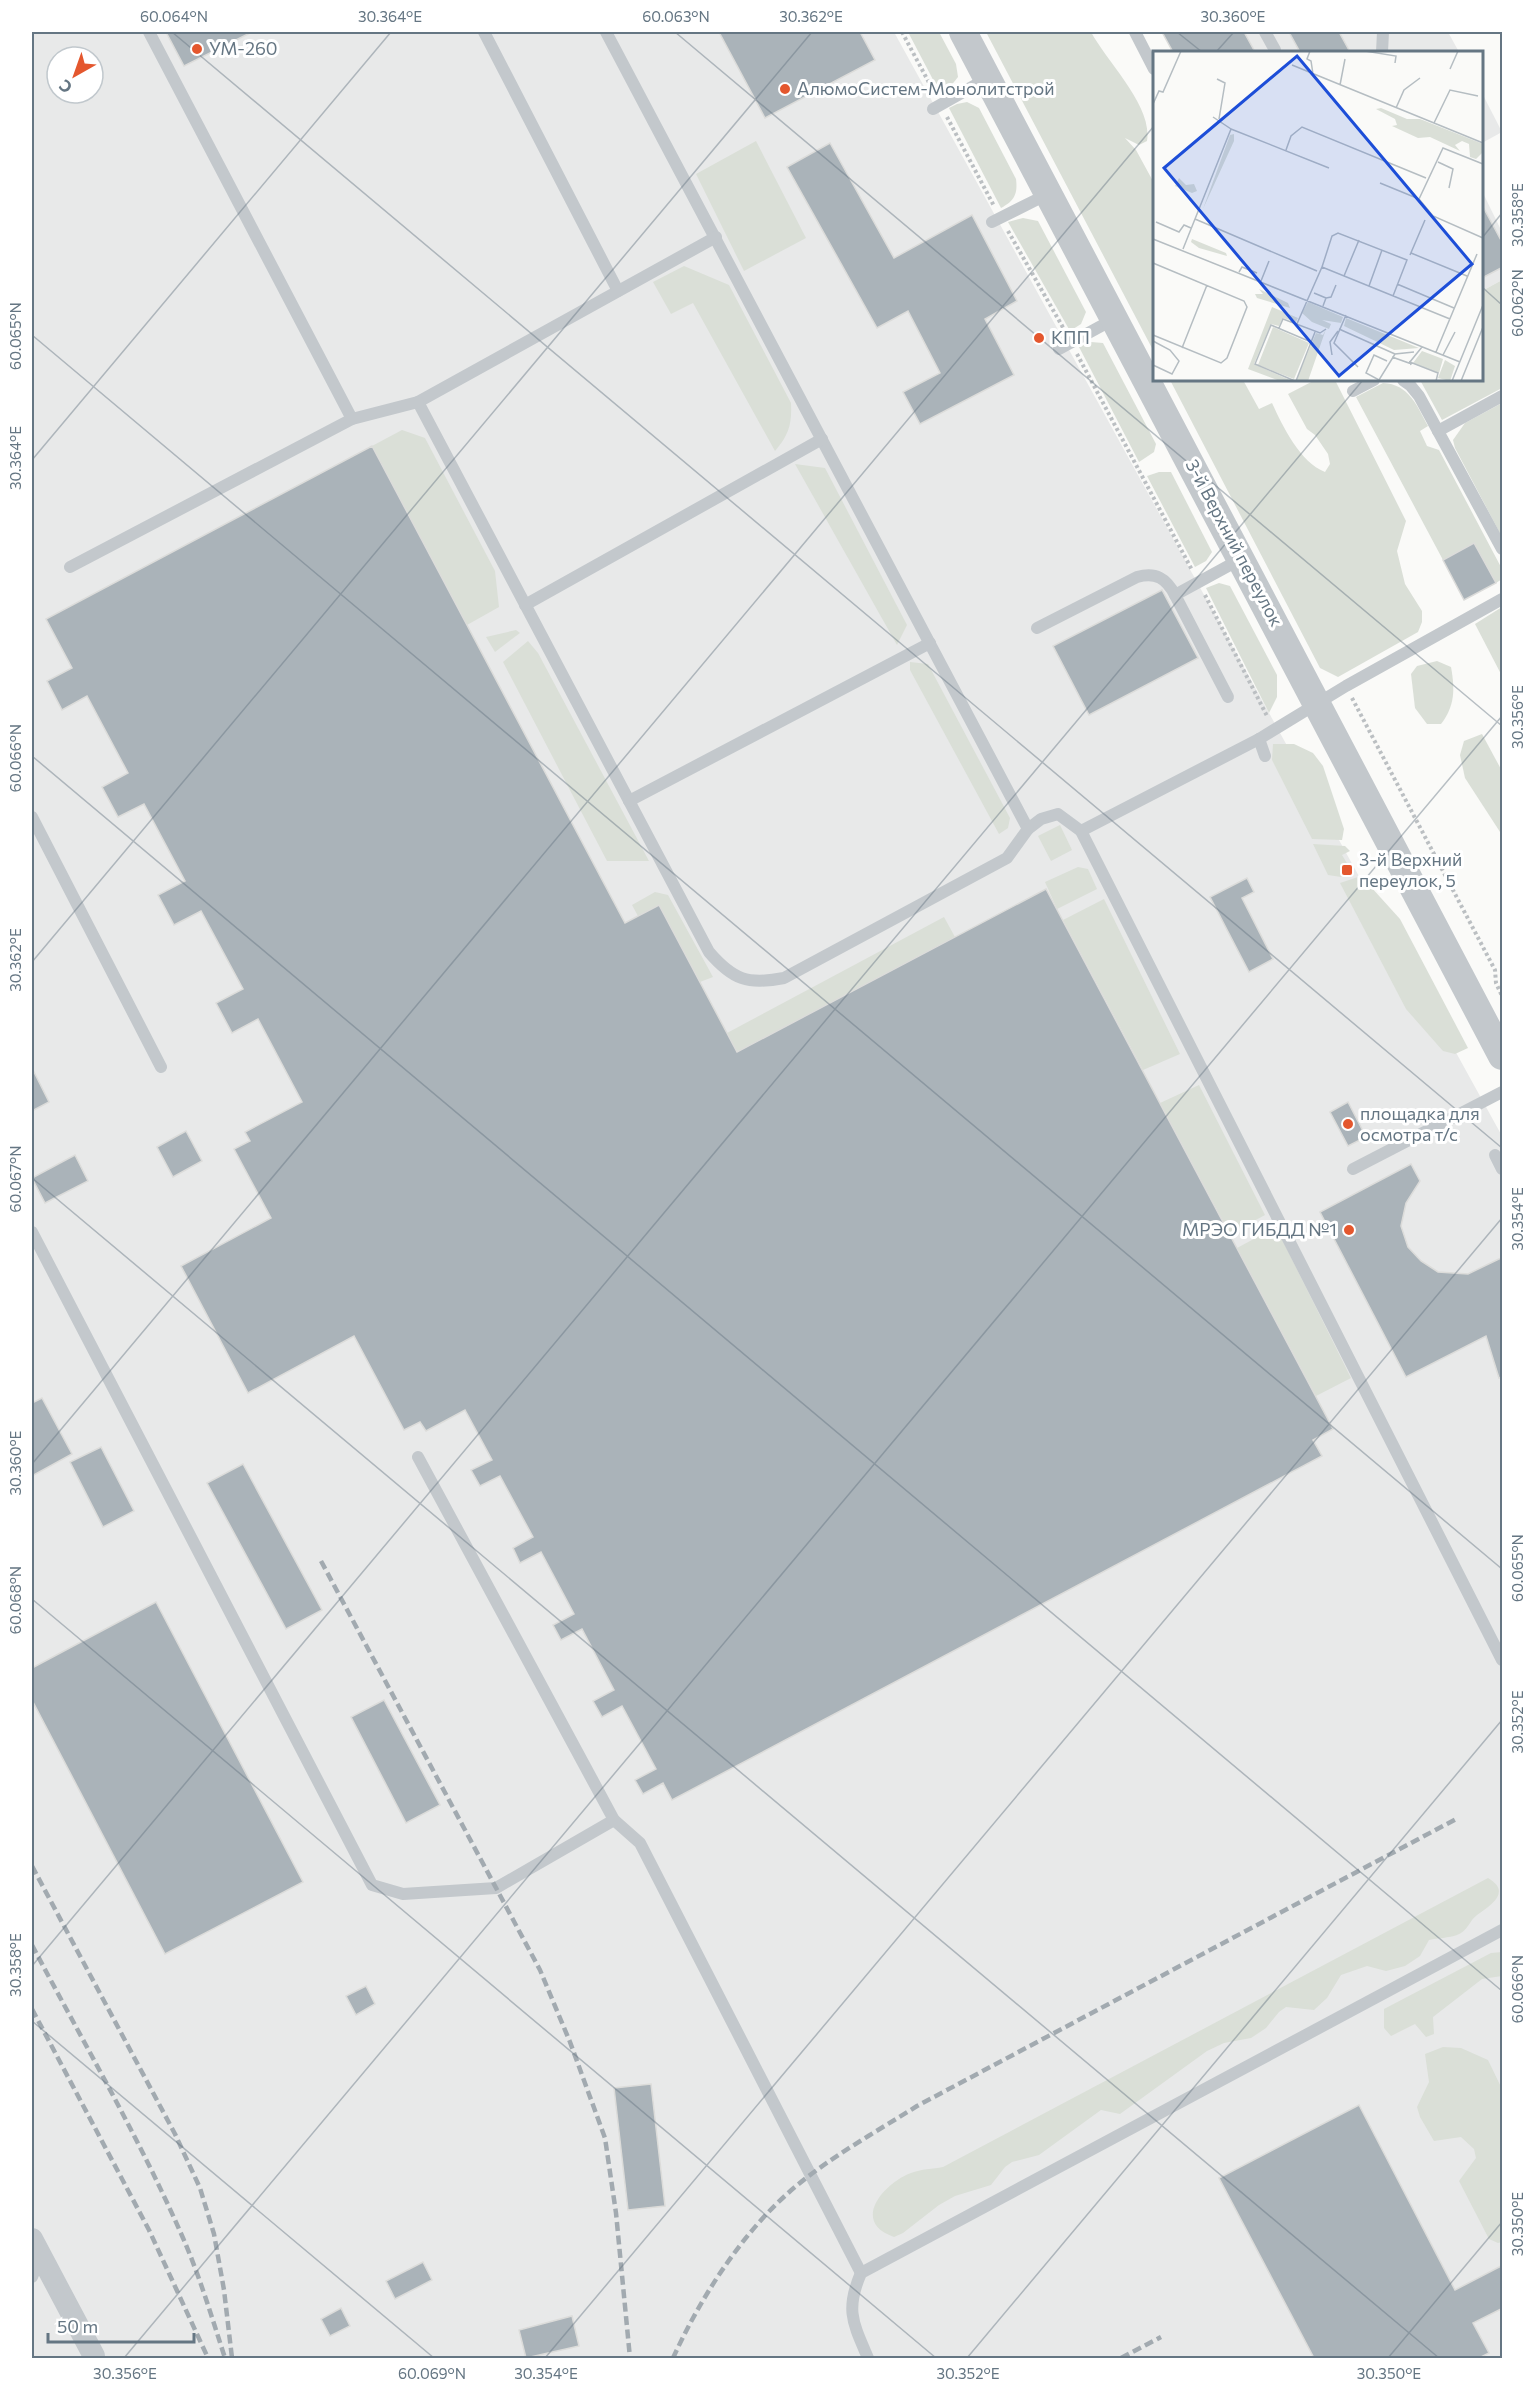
<svg xmlns="http://www.w3.org/2000/svg" width="1534" height="2390" font-family="Commissioner,sans-serif">
<style>
.built{fill:#e8e9e9;fill-rule:evenodd}
.green{fill:#dadfd7}
.building{fill:#aab3b9;stroke:#dcdcda;stroke-width:1.5}
.lines{fill:none;stroke-linecap:round;stroke-linejoin:round}
.path{stroke:#bbbfc2;stroke-width:4;stroke-dasharray:3 3;stroke-linecap:butt}
.service{stroke:#c3c8cc;stroke-width:12}
.minor{stroke:#c3c8cc;stroke-width:22}
.tertiary{stroke:#c3c8cc;stroke-width:28}
.rail{stroke:#a2aab0;stroke-width:4.5;stroke-dasharray:9 4.5;stroke-linecap:butt}
.ticks{fill:none;stroke:#657683;stroke-width:1.5;stroke-opacity:0.45}
.poi-dot{fill:#e4572e;stroke:#fff;stroke-width:2}
.labels{text-anchor:middle;stroke-width:6;stroke-linejoin:round;paint-order:stroke}
.poi-label{font-size:18px;fill:#657683;stroke:#fff;text-anchor:start}
.street-label{font-size:18px;fill:#657683;stroke:#fff}
.inset-road{fill:none;stroke:#b5bdc2;stroke-width:1.5}
.view{fill:#1d4ed8;fill-opacity:0.15;stroke:#1d4ed8;stroke-width:3}
.inset-edge{fill:none;stroke:#657683;stroke-width:3}
.neatline{fill:none;stroke:#657683;stroke-width:2}
.ticks-label{font-size:15px;text-anchor:middle;fill:#657683}
</style>
<rect width="100%" height="100%" fill="#fafaf8"/>
<g class="built">
<path d="M 32,32 L 894,32 L 1502,1136 L 1502,2358 L 32,2358 ZM 57,57 L 93,57 L 93,93 L 57,93 Z"/>
<path d="M 1162,32 L 1448,32 L 1459,52 L 1173,52 Z"/>
<path d="M 1482,93 L 1502,132 L 1482,143 Z"/>
<path d="M 1482,191 L 1502,232 L 1502,280 L 1482,291 Z"/>
</g>
<g class="green">
<path d="M 908,32 L 939,32 L 956,64 L 958,77 L 950,87 L 940,93 Z"/>
<path d="M 986,32 L 1091,32 C 1107,62 1153,106 1147,141 L 1139,145 L 1125,138 L 1136,150 L 1154,183 L 1154,352 Z"/>
<path d="M 967,102 L 979,108 L 1016,179 C 1018,194 1014,201 1001,208 L 949,108 L 957,104 Z"/>
<path d="M 756,141 L 806,238 L 744,271 L 696,174 Z"/>
<path d="M 1023,218 L 1038,221 L 1086,312 L 1081,324 L 1070,331 L 1008,222 Z"/>
<path d="M 684,266 L 729,285 L 791,403 C 792,424 789,435 775,451 L 693,303 L 671,314 L 653,282 Z"/>
<path d="M 1502,280 L 1502,388 L 1442,420 L 1420,380 L 1482,380 L 1482,291 Z"/>
<path d="M 1091,342 L 1103,343 L 1156,444 L 1154,452 L 1139,462 L 1079,347 Z"/>
<path d="M 1170,380 L 1243,380 L 1259,409 L 1272,403 C 1283,427 1300,462 1325,472 L 1330,464 L 1328,454 L 1315,435 L 1307,429 L 1288,394 L 1315,380 L 1335,380 L 1406,521 L 1397,551 L 1405,584 L 1422,611 L 1422,622 L 1418,632 L 1338,677 L 1320,668 Z"/>
<path d="M 1383,383 C 1409,384 1417,406 1428,426 L 1420,431 L 1427,446 L 1439,450 L 1502,569 L 1502,579 L 1496,583 L 1474,543 L 1443,560 L 1356,397 Z"/>
<path d="M 1502,403 L 1502,537 L 1455,448 L 1453,440 L 1465,423 Z"/>
<path d="M 402,430 L 425,438 L 495,571 L 499,607 L 467,625 L 372,446 Z"/>
<path d="M 795,464 L 825,468 L 907,625 L 897,645 Z"/>
<path d="M 1159,472 L 1171,472 L 1212,552 L 1206,561 L 1195,567 L 1147,476 Z"/>
<path d="M 1219,583 L 1230,586 L 1277,675 L 1277,697 L 1269,713 L 1206,588 Z"/>
<path d="M 1502,607 L 1502,676 L 1475,624 Z"/>
<path d="M 516,630 L 520,633 L 495,652 L 486,637 Z"/>
<path d="M 528,641 L 538,653 L 649,861 L 607,861 L 503,662 Z"/>
<path d="M 1437,661 L 1451,667 C 1455,689 1455,706 1441,724 L 1427,724 L 1415,708 L 1411,674 L 1417,666 Z"/>
<path d="M 910,662 L 928,664 L 1010,818 L 1008,828 L 999,834 L 910,670 Z"/>
<path d="M 1482,734 L 1502,771 L 1502,835 L 1465,778 L 1460,755 L 1464,741 Z"/>
<path d="M 1273,744 L 1294,744 L 1313,753 L 1323,766 L 1344,829 L 1342,840 L 1312,839 L 1272,760 Z"/>
<path d="M 1060,825 L 1072,850 L 1051,861 L 1038,836 Z"/>
<path d="M 1313,844 L 1345,846 L 1350,851 L 1342,855 L 1353,873 L 1341,877 L 1328,875 Z"/>
<path d="M 1078,867 L 1088,869 L 1097,889 L 1057,909 L 1045,882 Z"/>
<path d="M 1361,876 L 1400,919 L 1468,1048 L 1455,1054 L 1443,1051 L 1406,1009 L 1340,883 Z"/>
<path d="M 655,892 L 668,895 L 713,977 L 700,982 L 659,905 L 638,916 L 632,905 Z"/>
<path d="M 1104,899 L 1180,1054 L 1143,1070 L 1063,920 Z"/>
<path d="M 944,917 L 955,937 L 737,1052 L 727,1033 Z"/>
<path d="M 1199,1085 L 1265,1215 L 1230,1234 L 1160,1103 Z"/>
<path d="M 1276,1227 L 1351,1378 L 1316,1396 L 1237,1248 Z"/>
<path d="M 1488,1878 C 1512,1892 1491,1905 1477,1915 C 1469,1921 1468,1931 1457,1935 C 1449,1938 1438,1938 1429,1940 L 1420,1956 L 1405,1966 L 1386,1971 L 1367,1966 L 1341,1975 L 1327,1998 L 1314,2010 L 1286,2007 L 1279,2012 L 1266,2028 L 1251,2038 L 1224,2043 L 1207,2051 L 1120,2114 L 1101,2110 L 1039,2155 L 1012,2162 L 1005,2167 L 991,2185 L 955,2196 L 939,2205 L 903,2233 L 894,2237 C 850,2222 884,2183 911,2173 C 921,2169 933,2169 943,2167 Z"/>
<path d="M 1502,1952 L 1502,1976 L 1482,1979 L 1433,2017 L 1434,2034 L 1426,2037 L 1415,2024 L 1391,2036 L 1384,2028 L 1384,2009 L 1491,1953 Z"/>
<path d="M 1443,2047 L 1461,2048 L 1488,2060 L 1502,2089 L 1502,2242 L 1498,2243 L 1489,2239 L 1459,2181 L 1476,2158 L 1474,2149 L 1461,2137 L 1434,2141 L 1420,2117 L 1417,2107 L 1429,2082 L 1425,2054 Z"/>
</g>
<g class="building">
<path d="M 166,32 L 252,32 L 184,66 Z"/>
<path d="M 719,32 L 860,32 L 875,60 L 765,118 Z"/>
<path d="M 1162,32 L 1244,32 L 1255,52 L 1173,52 Z"/>
<path d="M 1289,32 L 1339,32 L 1350,52 L 1300,52 Z"/>
<path d="M 830,143 L 894,258 L 972,215 L 1017,301 L 985,319 L 1014,375 L 920,424 L 903,392 L 940,373 L 908,311 L 877,328 L 787,167 Z"/>
<path d="M 1482,205 L 1503,244 L 1503,267 L 1482,278 Z"/>
<path d="M 372,446 L 625,923 L 659,905 L 737,1052 L 1046,889 L 1333,1429 L 1313,1440 L 1322,1456 L 672,1800 L 663,1783 L 643,1794 L 635,1780 L 656,1769 L 622,1706 L 602,1717 L 593,1701 L 614,1690 L 582,1629 L 561,1640 L 553,1625 L 574,1614 L 541,1552 L 520,1563 L 513,1548 L 533,1537 L 500,1476 L 480,1486 L 471,1470 L 492,1460 L 465,1410 L 426,1431 L 420,1422 L 404,1430 L 354,1336 L 248,1393 L 181,1266 L 271,1218 L 234,1149 L 250,1141 L 245,1132 L 302,1102 L 258,1019 L 232,1033 L 216,1003 L 243,989 L 201,911 L 174,925 L 158,895 L 185,881 L 144,804 L 118,817 L 102,787 L 128,773 L 87,696 L 62,710 L 47,681 L 72,668 L 46,619 Z"/>
<path d="M 1474,543 L 1496,583 L 1464,600 L 1443,560 Z"/>
<path d="M 1162,590 L 1198,658 L 1089,715 L 1053,646 Z"/>
<path d="M 1247,878 L 1254,892 L 1242,898 L 1273,959 L 1249,972 L 1210,897 Z"/>
<path d="M 32,1068 L 49,1102 L 32,1111 Z"/>
<path d="M 1348,1102 L 1366,1137 L 1348,1146 L 1330,1112 Z"/>
<path d="M 186,1131 L 202,1161 L 173,1177 L 157,1147 Z"/>
<path d="M 75,1155 L 88,1181 L 45,1203 L 32,1178 Z"/>
<path d="M 1411,1164 L 1420,1181 L 1406,1203 L 1401,1226 L 1408,1247 L 1421,1261 L 1438,1272 L 1468,1274 L 1503,1257 L 1503,1377 L 1499,1378 L 1486,1336 L 1406,1377 L 1320,1212 Z"/>
<path d="M 42,1398 L 72,1454 L 32,1476 L 32,1403 Z"/>
<path d="M 101,1447 L 134,1511 L 103,1527 L 70,1462 Z"/>
<path d="M 243,1464 L 322,1610 L 286,1629 L 207,1483 Z"/>
<path d="M 156,1602 L 303,1882 L 165,1954 L 32,1700 L 32,1668 Z"/>
<path d="M 384,1700 L 440,1805 L 406,1823 L 351,1717 Z"/>
<path d="M 366,1986 L 375,2004 L 356,2015 L 346,1996 Z"/>
<path d="M 651,2084 L 665,2206 L 628,2210 L 614,2088 Z"/>
<path d="M 1359,2105 L 1455,2290 L 1503,2265 L 1503,2308 L 1473,2323 L 1489,2353 L 1479,2358 L 1314,2358 L 1219,2178 Z"/>
<path d="M 423,2262 L 432,2280 L 395,2299 L 386,2281 Z"/>
<path d="M 341,2308 L 350,2326 L 330,2336 L 321,2319 Z"/>
<path d="M 572,2316 L 579,2346 L 526,2358 L 519,2330 Z"/>
</g>
<g class="lines">
<g class="path">
<path d="M 902,32 L 934,92"/>
<path d="M 947,117 L 994,206"/>
<path d="M 1008,231 L 1065,331"/>
<path d="M 1077,354 L 1192,570"/>
<path d="M 1205,595 L 1267,716"/>
<path d="M 1352,698 L 1495,970 L 1496,983 L 1502,996"/>
</g>
<g class="service">
<path d="M 149,32 L 352,419"/>
<path d="M 484,32 L 618,291"/>
<path d="M 606,32 L 1028,829 L 1041,819 L 1058,814 L 1081,831 L 1502,1660"/>
<path d="M 1135,32 L 1154,69"/>
<path d="M 1265,32 L 1275,50"/>
<path d="M 1382,52 L 1383,32"/>
<path d="M 933,109 L 988,78"/>
<path d="M 992,222 L 1048,194"/>
<path d="M 716,237 L 418,402 L 709,952 C 733,980 748,985 784,978 L 1007,858 L 1028,829"/>
<path d="M 1059,349 L 1114,319"/>
<path d="M 1403,380 L 1410,385 L 1419,396 L 1502,549"/>
<path d="M 1353,391 L 1374,380"/>
<path d="M 1438,431 L 1502,396"/>
<path d="M 70,567 L 352,419 L 418,402"/>
<path d="M 525,605 L 822,439"/>
<path d="M 1037,628 L 1137,577 C 1156,572 1166,578 1175,595"/>
<path d="M 1228,697 L 1175,595 L 1241,559"/>
<path d="M 1259,739 L 1265,756"/>
<path d="M 629,801 L 930,643"/>
<path d="M 32,817 L 161,1067"/>
<path d="M 1081,831 L 1259,739 L 1346,686 L 1502,599"/>
<path d="M 1495,1155 L 1502,1169"/>
<path d="M 1353,1169 L 1502,1092"/>
<path d="M 32,1232 L 372,1885 L 403,1894 L 496,1888 L 614,1820"/>
<path d="M 418,1457 L 614,1820 L 640,1843 L 861,2273"/>
<path d="M 32,2277 L 41,2256"/>
<path d="M 868,2358 C 853,2323 845,2310 861,2273 L 1502,1930"/>
</g>
<path class="minor" d="M 32,2239 L 94,2356"/>
<path class="tertiary" d="M 963,32 L 1502,1056"/>
<g class="rail">
<path d="M 321,1561 L 540,1970 L 570,2042 L 605,2138 L 616,2213 L 630,2358"/>
<path d="M 32,1866 L 175,2134 L 200,2188 L 214,2234 L 224,2290 L 232,2358"/>
<path d="M 32,1945 C 83,2042 139,2137 183,2238 C 200,2277 212,2318 225,2358"/>
<path d="M 32,2009 L 149,2230 L 208,2358"/>
<path d="M 673,2358 C 701,2297 742,2232 795,2187 C 832,2156 876,2132 917,2106 L 1458,1818"/>
<path d="M 1121,2358 L 1161,2337"/>
</g>
</g>
<path class="ticks" d="M 172,32 L 1502,1148M 675,32 L 1502,726M 1177,32 L 1202,52M 1216,52 L 1234,32M 1482,238 L 1502,213M 1482,287 L 1502,305M 32,335 L 1502,1569M 32,460 L 391,32M 32,756 L 1502,1991M 32,962 L 812,32M 32,1178 L 1439,2358M 32,1464 L 1154,126M 32,1599 L 936,2358M 32,1966 L 1363,380M 32,2021 L 434,2358M 124,2358 L 1502,716M 545,2358 L 1502,1218M 967,2358 L 1502,1720M 1388,2358 L 1502,2222"/>
<g class="poi-dot">
<circle cx="197" cy="49" r="6"/>
<circle cx="785" cy="89" r="6"/>
<circle cx="1039" cy="338" r="6"/>
<rect x="1341" y="864" width="12" height="12" rx="3"/>
<circle cx="1348" cy="1124" r="6"/>
<circle cx="1349" cy="1230" r="6"/>
</g>
<g class="labels">
<g class="poi-label">
<text x="209" y="55">УМ-260</text>
<text x="797" y="95">АлюмоСистем-Монолитстрой</text>
<text x="1051" y="344">КПП</text>
<text x="1359" y="866">3-й Верхний<tspan x="1359" dy="21">переулок, 5</tspan></text>
<text x="1360" y="1120">площадка для<tspan x="1360" dy="21">осмотра т/с</tspan></text>
<text x="1337" y="1236" text-anchor="end">МРЭО ГИБДД №1</text>
</g>
<g class="street-label">
<text transform="translate(1234 543) rotate(62)" y="6">3-й Верхний переулок</text>
</g>
</g>
<g transform="translate(1153 51)">
<rect width="330" height="330" fill="#fafaf8"/>
<path d="M 228,57 L 254,68 L 267,68 L 330,93 L 330,101 L 323,108 L 317,106 L 316,93 L 309,90 L 302,94 L 307,100 L 277,86 L 265,87 L 239,75 L 244,74 L 242,68 L 223,58 ZM 81,83 L 81,90 L 50,158 L 77,84 ZM 26,127 L 33,134 L 41,133 L 44,140 L 39,142 L 22,135 ZM 39,188 L 73,202 L 74,205 L 46,197 L 38,191 ZM 106,238 L 135,252 L 137,257 L 104,247 L 102,243 L 110,243 ZM 155,251 L 190,266 L 188,272 L 169,269 L 178,273 L 176,278 L 159,271 L 149,262 ZM 119,256 L 145,267 L 143,271 L 130,267 L 126,275 L 118,273 L 101,313 L 139,330 L 127,330 L 95,318 ZM 193,267 L 266,297 L 241,299 L 191,275 ZM 120,276 L 156,292 L 141,328 L 105,314 ZM 173,278 L 155,330 L 143,330 L 163,282 L 170,284 ZM 269,300 L 290,308 L 286,322 L 260,312 ZM 292,309 L 302,315 L 297,330 L 285,327 Z" fill="#dadfd7"/>
<path class="inset-road" d="M 157,0 L 154,8 L 158,10 L 160,23M 212,0 L 243,5 L 242,12M 139,14 L 330,92M 297,18 L 305,0M 64,28 L 72,32 L 66,68M 187,34 L 192,8M 0,53 L 6,40 L 10,41 L 28,0M 243,57 L 251,39 L 267,27M 281,72 L 297,39 L 325,45M 78,78 L 176,117M 133,99 L 138,85 L 149,76 L 273,127M 285,111 L 300,118 L 296,137M 227,132 L 266,148 L 290,97 L 330,113M 266,148 L 280,165 L 330,187M 42,168 L 164,220M 3,171 L 26,181 L 31,174 L 38,177M 0,188 L 307,311M 30,198 L 78,78 L 60,66M 258,202 L 314,225M 257,204 L 272,169M 0,212 L 91,250 L 94,256 L 74,307 L 68,312 L 0,284M 169,216 L 179,185 L 185,182 L 254,209 L 240,245M 86,221 L 89,216 L 104,222M 191,225 L 206,189M 108,230 L 116,210M 244,233 L 301,257M 216,235 L 229,199M 161,242 L 173,247 L 170,255M 173,247 L 178,246 L 183,234M 193,264 L 181,292 L 205,316M 143,275 L 169,216 L 297,268M 126,277 L 130,268 L 167,282 L 173,278M 186,278 L 242,303M 0,290 L 17,299 L 26,310 L 19,323 L 0,314M 29,297 L 54,234M 283,301 L 324,203M 179,304 L 177,291 L 185,280M 290,304 L 302,281M 239,306 L 256,312 L 269,296M 234,310 L 221,304 L 213,322 L 226,329 L 242,303 L 261,301M 258,314 L 257,311 L 285,322 L 283,330M 142,330 L 102,313 L 118,274 L 158,291M 143,330 L 162,281M 299,330 L 330,254M 308,330 L 330,276"/>
<path class="view" d="M 144,5 L 319,213 L 186,325 L 11,117 Z"/>
<rect width="330" height="330" class="inset-edge"/>
</g>
<rect width="1534" height="2390" fill="none" stroke="#ffffff" stroke-width="66"/>
<g transform="translate(75 75) rotate(220)"><circle r="28" fill="#ffffff" stroke="#c1c8cd" stroke-width="1.5"/>
<path d="M0-4.5L10 22L0 15L-10 22Z" fill="#e4572e"/>
<text y="-9" font-size="16" font-weight="bold" text-anchor="middle" fill="#657683">С</text>
</g>
<path d="M48 2333v9h146v-9" fill="none" stroke="#657683" stroke-width="3"/>
<text x="57" y="2333" font-size="18" fill="#657683" stroke="#ffffff" stroke-width="4.5" paint-order="stroke">50 m</text>
<rect x="33" y="33" width="1468" height="2324" class="neatline"/>
<g class="ticks-label">
<text x="174" y="22">60.064°N</text>
<text x="390" y="22">30.364°E</text>
<text x="676" y="22">60.063°N</text>
<text x="811" y="22">30.362°E</text>
<text x="1233" y="22">30.360°E</text>
<text transform="translate(1518 215) rotate(-90)" y="5">30.358°E</text>
<text transform="translate(1518 303) rotate(-90)" y="5">60.062°N</text>
<text transform="translate(16 336) rotate(-90)" y="5">60.065°N</text>
<text transform="translate(16 458) rotate(-90)" y="5">30.364°E</text>
<text transform="translate(1518 717) rotate(-90)" y="5">30.356°E</text>
<text transform="translate(16 758) rotate(-90)" y="5">60.066°N</text>
<text transform="translate(16 960) rotate(-90)" y="5">30.362°E</text>
<text transform="translate(16 1179) rotate(-90)" y="5">60.067°N</text>
<text transform="translate(1518 1219) rotate(-90)" y="5">30.354°E</text>
<text transform="translate(16 1463) rotate(-90)" y="5">30.360°E</text>
<text transform="translate(1518 1568) rotate(-90)" y="5">60.065°N</text>
<text transform="translate(16 1600) rotate(-90)" y="5">60.068°N</text>
<text transform="translate(1518 1722) rotate(-90)" y="5">30.352°E</text>
<text transform="translate(16 1965) rotate(-90)" y="5">30.358°E</text>
<text transform="translate(1518 1989) rotate(-90)" y="5">60.066°N</text>
<text transform="translate(1518 2224) rotate(-90)" y="5">30.350°E</text>
<text x="125" y="2379">30.356°E</text>
<text x="432" y="2379">60.069°N</text>
<text x="546" y="2379">30.354°E</text>
<text x="968" y="2379">30.352°E</text>
<text x="1389" y="2379">30.350°E</text>
</g>
</svg>
